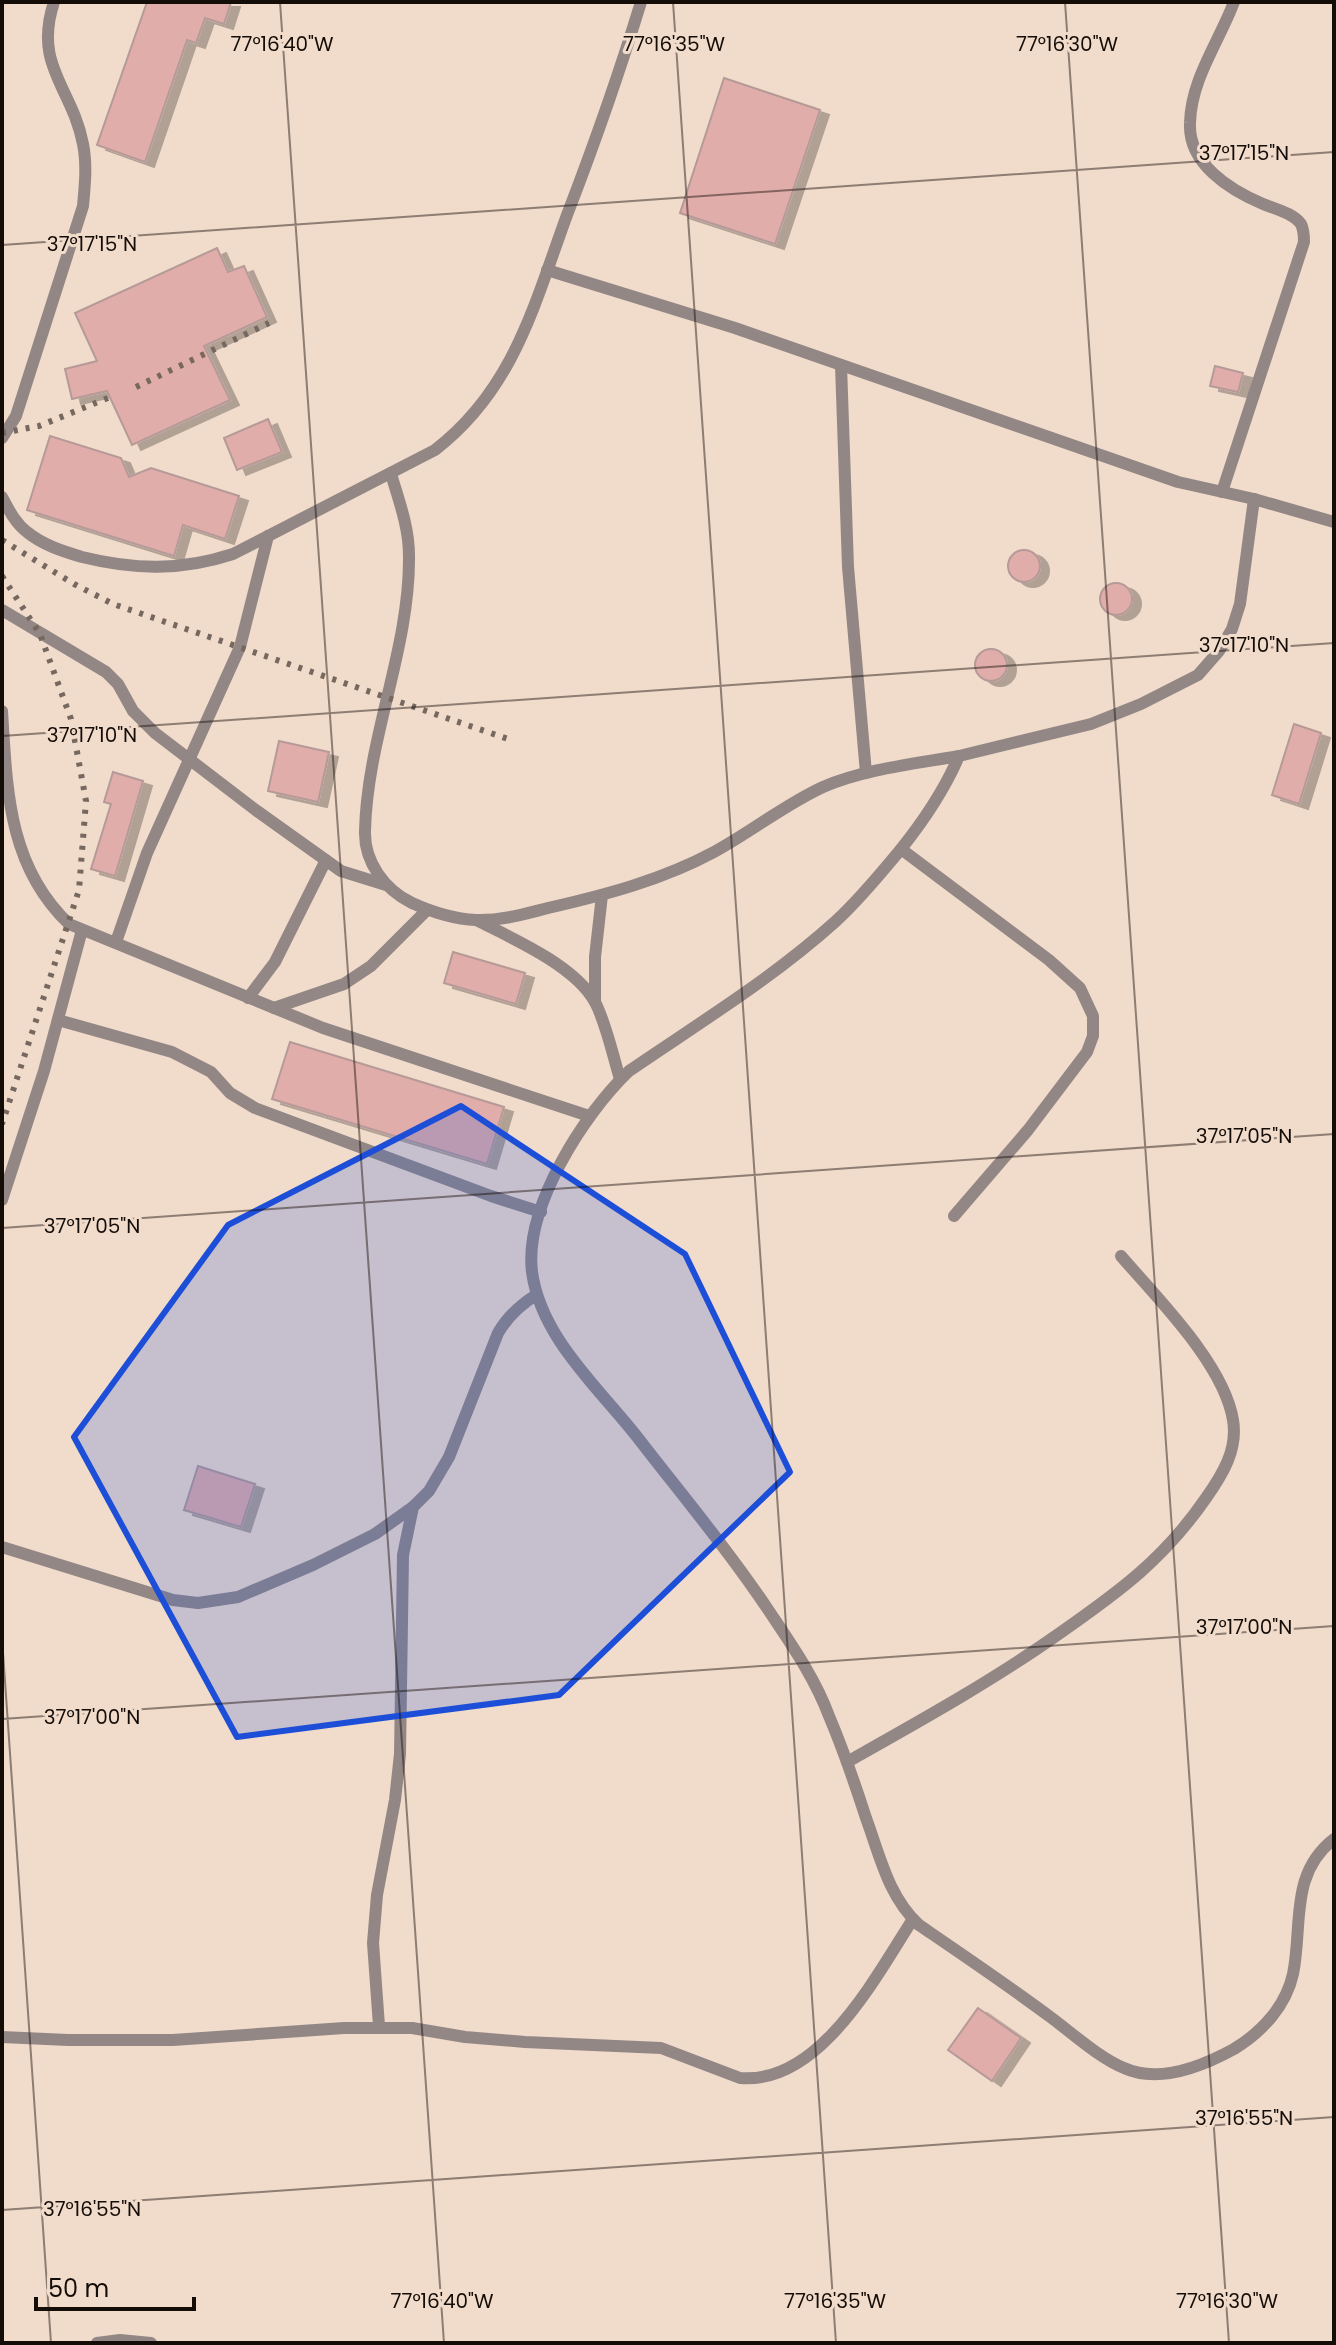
<svg xmlns="http://www.w3.org/2000/svg" width="1336" height="2345" font-family="Poppins,sans-serif">
<style>
.building{fill:#e1adaa;stroke:#b59a98;stroke-width:2;filter:url(#shadow)}
.lines{fill:none;stroke-linecap:round;stroke-linejoin:round}
.lane{stroke:#938786;stroke-width:12}
.rail{stroke:#76685e;stroke-width:6;stroke-dasharray:4 8;stroke-linecap:butt}
.marked{fill:#1d4ed8;fill-opacity:0.2;stroke:#1d4ed8;stroke-width:6;stroke-linejoin:round}
.ticks{fill:none;stroke:#130c07;stroke-width:2;stroke-opacity:0.45}
.ticks-label{font-size:20px;text-anchor:middle;fill:#130c07;stroke:#f1dbcb;stroke-width:6;stroke-linejoin:round;paint-order:stroke}
</style>
<defs>
<filter id="shadow"><feDropShadow dx="9" dy="5" stdDeviation="0" flood-color="#0004"/></filter>
</defs>
<rect width="100%" height="100%" fill="#f1dbcb"/>
<g class="building">
<path d="M 147,2 L 231,2 L 224,24 L 205,18 L 196,43 L 187,40 L 145,162 L 97,145 Z"/>
<path d="M 724,78 L 820,110 L 775,244 L 680,213 Z"/>
<path d="M 217,248 L 228,272 L 244,266 L 267,317 L 204,346 L 230,400 L 132,445 L 107,391 L 72,399 L 65,369 L 97,361 L 75,313 Z"/>
<path d="M 1215,366 L 1243,373 L 1238,392 L 1210,386 Z"/>
<path d="M 268,419 L 282,452 L 237,470 L 224,438 Z"/>
<path d="M 50,436 L 121,458 L 129,477 L 151,468 L 239,496 L 225,539 L 183,525 L 174,556 L 27,510 Z"/>
<circle cx="1024" cy="566" r="16"/>
<circle cx="1116" cy="599" r="16"/>
<circle cx="991" cy="665" r="16"/>
<path d="M 1294,724 L 1321,733 L 1299,804 L 1272,795 Z"/>
<path d="M 279,741 L 329,752 L 318,802 L 268,791 Z"/>
<path d="M 113,772 L 143,781 L 115,876 L 91,869 L 111,804 L 104,802 Z"/>
<path d="M 453,952 L 525,973 L 516,1004 L 444,983 Z"/>
<path d="M 290,1042 L 504,1107 L 487,1164 L 272,1099 Z"/>
<path d="M 198,1466 L 255,1484 L 241,1527 L 184,1510 Z"/>
<path d="M 978,2008 L 1021,2038 L 992,2081 L 948,2050 Z"/>
</g>
<g class="lines">
<g class="lane">
<path d="M 547,270 L 735,328 L 1178,482 L 1254,499 L 1334,522"/>
<path d="M 841,365 L 848,567 L 866,773"/>
<path d="M 2,438 L 16,416 L 83,206 C 85,185 87,164 83,144 C 72,87 33,66 54,2"/>
<path d="M 391,474 C 399,501 409,527 409,556 C 410,649 367,738 365,831 C 364,862 385,890 412,903 C 432,912 454,919 476,920 C 501,921 524,914 548,908 C 605,895 662,880 714,852 C 751,832 784,805 823,787 C 865,769 914,764 959,756"/>
<path d="M 1222,492 L 1304,242 C 1304,236 1304,230 1301,224 C 1293,213 1275,209 1263,204 C 1230,190 1188,164 1190,123 C 1191,79 1219,42 1234,2"/>
<path d="M 2,497 C 9,510 15,523 27,532 C 43,545 62,551 82,557 C 135,570 181,571 233,554 L 435,450 C 514,389 534,305 567,215 C 594,145 619,74 641,2"/>
<path d="M 1254,499 L 1240,604 L 1232,629 L 1219,651 L 1198,675 L 1141,704 L 1091,724 L 959,756 C 944,791 925,819 901,849 C 881,873 860,899 836,921 C 773,978 699,1023 629,1071 C 584,1114 524,1207 532,1272 C 541,1338 599,1388 638,1438 C 682,1495 729,1551 769,1611 C 791,1644 815,1678 829,1716 C 843,1749 855,1784 866,1818 C 880,1856 888,1896 919,1925 C 963,1955 1006,1984 1049,2016 C 1071,2032 1099,2058 1124,2068 C 1159,2084 1203,2066 1234,2049 C 1262,2032 1286,2006 1293,1974 C 1303,1925 1289,1874 1334,1839"/>
<path d="M 2,610 L 106,672 L 118,684 L 133,711 L 155,733 L 257,811 L 341,871 L 386,885"/>
<path d="M 2,711 C 7,790 8,866 69,924 L 323,1028 L 589,1116"/>
<path d="M 901,849 L 1049,960 L 1080,988 L 1093,1016 L 1093,1036 L 1087,1052 L 1028,1130 L 954,1216"/>
<path d="M 478,921 C 514,939 575,966 595,1002 C 606,1023 613,1056 620,1079"/>
<path d="M 116,942 L 147,853 L 240,647 L 268,536"/>
<path d="M 248,998 L 275,962 L 326,860"/>
<path d="M 595,1002 L 595,957 L 602,895"/>
<path d="M 274,1008 L 344,984 L 371,966 L 427,910"/>
<path d="M 58,1020 L 172,1052 L 211,1072 L 230,1093 L 255,1108 L 491,1196 L 541,1212"/>
<path d="M 2,1200 L 44,1071 L 82,930"/>
<path d="M 2,1547 L 173,1600 L 198,1603 L 238,1597 L 313,1565 L 375,1534 L 413,1507"/>
<path d="M 847,1762 C 920,1721 992,1681 1060,1633 C 1120,1591 1164,1559 1206,1498 C 1223,1474 1238,1449 1233,1420 C 1224,1364 1157,1298 1121,1256"/>
<path d="M 379,2026 L 373,1943 L 377,1895 L 395,1800 L 400,1754 L 403,1555 L 413,1507 L 429,1491 L 449,1457 L 498,1333 C 508,1316 520,1305 536,1295"/>
<path d="M 2,2037 L 68,2040 L 173,2040 L 344,2028 L 412,2028 L 465,2037 L 525,2042 L 661,2048 L 740,2078 C 820,2085 876,1976 913,1919"/>
<path d="M 97,2343 L 120,2340 L 151,2343"/>
</g>
<g class="rail">
<path d="M 136,387 L 269,323"/>
<path d="M 2,433 L 39,426 L 113,396"/>
<path d="M 2,540 L 74,584 L 113,604 L 511,740"/>
<path d="M 2,576 L 40,634 L 71,719 L 86,801 L 79,890 L 2,1124"/>
</g>
</g>
<path class="marked" d="M 461,1106 L 685,1254 L 790,1472 L 559,1695 L 237,1737 L 74,1437 L 228,1225 Z"/>
<path class="ticks" d="M 280,2 L 444,2343M 673,2 L 836,2343M 1065,2 L 1229,2343M 2,245 L 1334,152M 2,736 L 1334,643M 2,1228 L 1334,1134M 2,1638 L 51,2343M 2,1719 L 1334,1626M 2,2210 L 1334,2117"/>
<g class="ticks-label">
<text x="282" y="51">77°16'40"W</text>
<text x="674" y="51">77°16'35"W</text>
<text x="1067" y="51">77°16'30"W</text>
<text x="1244" y="160">37°17'15"N</text>
<text x="92" y="251">37°17'15"N</text>
<text x="1244" y="652">37°17'10"N</text>
<text x="92" y="742">37°17'10"N</text>
<text x="1244" y="1143">37°17'05"N</text>
<text x="92" y="1233">37°17'05"N</text>
<text x="1244" y="1634">37°17'00"N</text>
<text x="92" y="1724">37°17'00"N</text>
<text x="1244" y="2125">37°16'55"N</text>
<text x="92" y="2216">37°16'55"N</text>
<text x="442" y="2308">77°16'40"W</text>
<text x="835" y="2308">77°16'35"W</text>
<text x="1227" y="2308">77°16'30"W</text>
</g>
<rect width="1336" height="2345" fill="none" stroke="#130c07" stroke-width="8"/>
<path d="M36 2297v12h158v-12" fill="none" stroke="#130c07" stroke-width="4"/>
<text x="48" y="2297" font-size="24" fill="#130c07" stroke="#f1dbcb" stroke-width="6" paint-order="stroke">50 m</text>
</svg>
